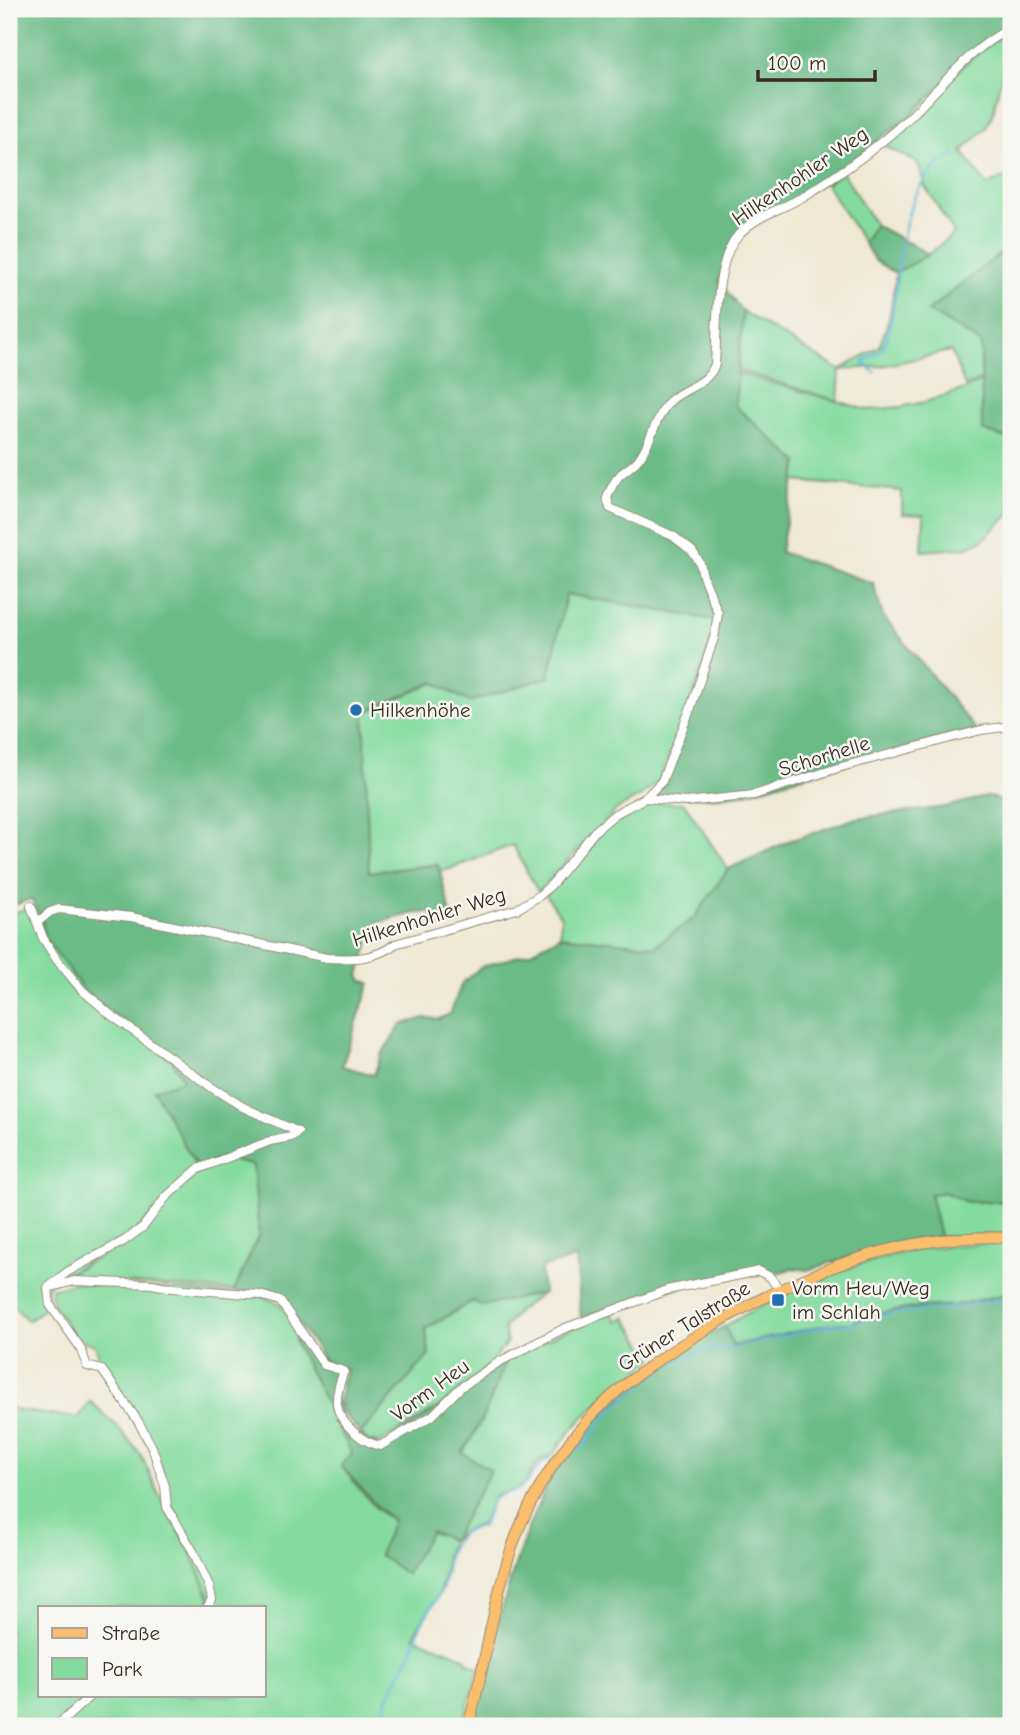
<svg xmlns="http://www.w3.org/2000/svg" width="1020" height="1735" font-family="'Comic Neue',sans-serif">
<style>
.green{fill:#84db9f;stroke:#60825e;stroke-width:2}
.forest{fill:#6bbb86;stroke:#537252;stroke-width:2}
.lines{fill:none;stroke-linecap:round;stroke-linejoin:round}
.stream{stroke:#5cb1d8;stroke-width:2.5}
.minor-casing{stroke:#958a78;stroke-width:10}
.major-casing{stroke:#958a78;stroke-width:12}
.minor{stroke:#fff;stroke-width:8}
.major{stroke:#fabe6d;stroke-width:10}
.poi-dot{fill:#1f6fb2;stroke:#f6f6f2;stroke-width:2.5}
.labels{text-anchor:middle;stroke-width:5;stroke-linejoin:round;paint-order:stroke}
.street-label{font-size:21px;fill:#3b2a1e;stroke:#f6f6f2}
.poi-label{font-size:21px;fill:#3b2a1e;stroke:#f6f6f2;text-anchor:start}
</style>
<rect width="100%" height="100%" fill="#f6f6f2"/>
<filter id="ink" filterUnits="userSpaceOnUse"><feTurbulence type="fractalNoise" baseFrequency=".0143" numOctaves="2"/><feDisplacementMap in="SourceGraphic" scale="14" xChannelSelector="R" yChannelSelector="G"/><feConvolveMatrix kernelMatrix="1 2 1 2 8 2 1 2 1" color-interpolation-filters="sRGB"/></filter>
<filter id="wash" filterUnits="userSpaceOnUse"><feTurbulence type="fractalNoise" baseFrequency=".00686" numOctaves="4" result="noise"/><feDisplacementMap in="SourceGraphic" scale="28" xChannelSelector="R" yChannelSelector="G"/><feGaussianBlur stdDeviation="1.57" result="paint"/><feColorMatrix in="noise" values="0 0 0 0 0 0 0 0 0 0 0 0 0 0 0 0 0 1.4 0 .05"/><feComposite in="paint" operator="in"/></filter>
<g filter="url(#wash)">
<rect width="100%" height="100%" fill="#efe9d3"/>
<g class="green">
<path d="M 1009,31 L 1009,42 L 993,113 L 986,128 L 962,151 L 987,185 L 1011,175 L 1011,245 L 928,311 L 981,343 L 982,379 L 965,386 L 951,351 L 882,366 L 840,370 L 838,401 L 738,370 L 743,312 L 840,370 L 880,346 L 890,315 L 896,273 L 929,254 L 954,233 L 925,186 L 918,163 L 881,144 L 971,57 Z"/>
<path d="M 843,173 L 875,225 L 864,243 L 826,184 Z"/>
<path d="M 737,373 L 868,410 L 900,407 L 925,402 L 962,390 L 982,381 L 982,429 L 1011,440 L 1011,513 L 983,540 L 965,548 L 922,551 L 924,515 L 902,514 L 902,491 L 794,481 L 798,462 L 735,406 Z"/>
<path d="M 565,594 L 715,620 L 712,637 L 689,707 L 659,781 L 641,796 L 616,810 L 538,892 L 513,845 L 441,872 L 437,864 L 369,872 L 364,713 L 434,683 L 469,702 L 549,677 Z"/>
<path d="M 645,803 L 684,803 L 728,869 L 695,917 L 655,946 L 560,936 L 561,917 L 546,895 C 583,860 593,824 645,803 Z"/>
<path d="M 31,907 L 39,921 L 173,1061 L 184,1080 L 155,1090 L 197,1168 L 142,1226 L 46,1287 L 48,1305 L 28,1321 L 9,1301 L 9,914 Z"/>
<path d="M 225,1159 L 253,1165 L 259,1235 L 234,1291 L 67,1279 L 68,1274 L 125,1243 L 167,1198 L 199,1171 Z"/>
<path d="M 944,1192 L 967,1202 L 1011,1201 L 1011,1234 L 940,1237 L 930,1194 Z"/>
<path d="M 996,1243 L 1011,1244 L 1011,1293 L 956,1305 L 914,1308 L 866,1316 L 852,1323 L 832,1324 L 732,1346 L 725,1326 C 784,1291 847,1263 915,1250 C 942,1245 969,1244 996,1243 Z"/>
<path d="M 73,1283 L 260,1296 L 279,1303 L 297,1327 L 295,1342 L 352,1454 L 341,1466 C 356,1483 373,1512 395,1521 C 413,1529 432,1531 452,1540 L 490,1470 L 462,1454 C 482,1424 494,1393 506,1360 L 564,1331 L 613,1313 L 617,1321 L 625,1317 L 653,1359 C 615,1388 579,1415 552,1456 C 530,1460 534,1476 521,1487 C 514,1492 501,1492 494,1496 L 483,1523 C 435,1541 452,1551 440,1590 C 435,1607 420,1620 414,1637 L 466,1658 L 466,1662 L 479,1668 L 462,1726 L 59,1726 L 92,1695 L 264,1695 L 264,1607 L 209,1607 L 212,1600 L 168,1507 L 161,1467 L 103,1367 L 95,1345 L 75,1338 L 53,1305 L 51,1289 Z"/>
<path d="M 543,1293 L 518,1311 L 504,1328 L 507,1342 C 477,1386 426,1416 380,1443 L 368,1441 L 361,1433 L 429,1355 L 426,1329 L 473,1301 L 481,1306 Z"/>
<path d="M 90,1401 L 117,1426 L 141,1455 L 166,1509 L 191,1552 L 210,1598 L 207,1607 L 40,1607 L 40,1695 L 89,1695 L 56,1726 L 9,1726 L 9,1405 L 15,1410 L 78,1418 Z"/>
</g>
<g class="forest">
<path d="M 9,9 L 1011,9 L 1011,25 L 1000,32 L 910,115 L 825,182 L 739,232 L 719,281 L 743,312 L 735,406 L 798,462 L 780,552 L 873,583 L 883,616 L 976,730 L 841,765 L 742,794 L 715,797 L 653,797 L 666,783 L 674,765 L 719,621 L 566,594 L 549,677 L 469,702 L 434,682 L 364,712 L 369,872 L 438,865 L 453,922 L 436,925 L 431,912 L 415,913 L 375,923 L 359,975 L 362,980 L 370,983 L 342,1066 L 374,1075 L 381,1055 L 402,1024 L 425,1018 L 439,1019 L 450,1014 L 462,983 L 481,967 L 531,952 L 560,936 L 655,946 L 695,917 L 728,869 L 789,841 L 857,818 L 945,807 L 989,796 L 1011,805 L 1011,1201 L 967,1202 L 944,1192 L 930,1194 L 940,1237 L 895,1243 L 808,1270 L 792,1268 L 772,1275 L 764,1268 L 755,1269 L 648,1295 L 581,1318 L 576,1258 L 541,1268 L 543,1293 L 481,1306 L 473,1301 L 426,1328 L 429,1355 L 361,1433 C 335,1409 337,1401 346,1369 L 326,1363 L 281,1298 L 234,1291 L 259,1235 L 253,1165 L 222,1158 L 197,1168 L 154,1090 L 183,1080 L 173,1061 L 83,989 L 44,937 L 42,921 L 31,899 L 9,907 Z"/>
<path d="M 875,225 L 929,254 L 896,273 L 875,261 L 864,243 Z"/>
<path d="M 1011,245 L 1011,440 L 982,430 L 981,343 L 928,311 Z"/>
<path d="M 1011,1293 L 1011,1726 L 473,1726 C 494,1640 519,1512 575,1443 C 598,1414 628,1390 658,1369 C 680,1353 701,1338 725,1326 L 733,1346 L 832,1324 L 852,1323 L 866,1316 L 914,1308 L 956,1305 Z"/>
<path d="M 297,1327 L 311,1352 L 340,1372 L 335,1393 L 344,1426 L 381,1448 L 506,1360 C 494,1393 482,1424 462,1453 L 491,1470 L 452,1541 L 431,1531 L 406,1574 L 379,1555 L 393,1520 L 380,1510 L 341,1466 L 352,1454 L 295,1342 Z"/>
</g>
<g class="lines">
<g class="stream">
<path d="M 875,372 L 864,364 L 864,361 C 870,357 878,355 882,349 C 889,339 891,320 893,308 C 901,258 900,178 955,155"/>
<path d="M 574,1450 L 585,1446 L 606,1415 L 662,1369 L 684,1357 L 708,1349 L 728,1349 L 832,1325 L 852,1324 L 880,1315 L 960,1307 L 1011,1297"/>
<path d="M 388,1726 L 385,1708 L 387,1699 L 411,1653 L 421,1624 L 443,1588 L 449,1551 L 463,1532 L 483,1526 C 487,1518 488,1508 493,1500 C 500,1491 515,1494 523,1486 C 534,1477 535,1464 550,1459"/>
</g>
</g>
</g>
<g filter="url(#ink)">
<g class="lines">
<g class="minor-casing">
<g id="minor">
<path d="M 645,798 L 686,802 L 754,795 L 841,767 L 981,730 L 1011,726"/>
<path d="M 31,906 L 43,938 L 57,960 L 82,990 L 111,1015 L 211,1087 L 243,1107 L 298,1132 L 291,1137 L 270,1141 L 198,1169 L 166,1197 L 143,1227 L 124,1241 L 67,1272 L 50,1286"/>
<path d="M 39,921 L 50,912 L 59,909 L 131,917 L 327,958 C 351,959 375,960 395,944 L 517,909 L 539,896 L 553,883 L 595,831 L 615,814 L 645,798 L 662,781 L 691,707 L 714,638 L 718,613 L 703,576 L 700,563 L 692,551 L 673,536 L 610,508 L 607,498 C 610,490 614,481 620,475 C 626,469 635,465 640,457 C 652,440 656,414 671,400 C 686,387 709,384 715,364 C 718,326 713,263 739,234 C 757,215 783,209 804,196 C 842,173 878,147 911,116 C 943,85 970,48 1011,28"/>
<path d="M 48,1288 L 74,1281 L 152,1284 L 173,1288 L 260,1295 L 280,1301 L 324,1365 L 344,1371 C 340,1382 336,1393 337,1405 C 340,1424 362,1442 380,1446 L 432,1416 L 460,1388 L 499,1362 L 563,1329 L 667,1290 L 759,1271 L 770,1277 L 779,1289"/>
<path d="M 48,1288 L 50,1305 L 80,1347 L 87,1366 L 102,1370 L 138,1421 L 152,1447 L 165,1486 L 167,1507 L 193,1551 L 209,1586 L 212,1600 L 208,1607"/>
<path d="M 57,1726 L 91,1695"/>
</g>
</g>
<g class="major-casing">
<path id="major" d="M 468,1726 C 489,1655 495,1573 529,1507 C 544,1477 563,1448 585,1423 C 616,1387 657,1360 697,1335 C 792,1277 897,1231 1011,1238"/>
</g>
<use href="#minor" class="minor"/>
<use href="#major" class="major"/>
</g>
</g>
<g class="poi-dot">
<circle cx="356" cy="710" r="7"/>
<rect x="771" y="1293" width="14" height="14" rx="3.5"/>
</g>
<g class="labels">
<g class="street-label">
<text transform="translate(800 176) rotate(-34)" y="7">Hilkenhohler Weg</text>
<text transform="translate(824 756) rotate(-17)" y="7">Schorhelle</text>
<text transform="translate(429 917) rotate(-17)" y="7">Hilkenhohler Weg</text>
<text transform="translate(684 1326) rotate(-32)" y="7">Grüner Talstraße</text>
<text transform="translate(430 1390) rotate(-36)" y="7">Vorm Heu</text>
</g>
<g class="poi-label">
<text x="370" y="717">Hilkenhöhe</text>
<text x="792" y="1295">Vorm Heu/Weg<tspan x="792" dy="24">im Schlah</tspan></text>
</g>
</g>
<rect width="1020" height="1735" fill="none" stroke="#f6f6f2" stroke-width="35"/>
<rect x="38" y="1606" width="228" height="91" fill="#f6f6f2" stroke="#aba49d" stroke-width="2"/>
<rect x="52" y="1628" width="35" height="10" fill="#fabe6d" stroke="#aba49d" stroke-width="2"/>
<text x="102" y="1640" font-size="21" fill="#3b2a1e">Straße</text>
<rect x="52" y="1658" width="35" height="21" fill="#84db9f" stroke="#aba49d" stroke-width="2"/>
<text x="102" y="1676" font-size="21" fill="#3b2a1e">Park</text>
<path d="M758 70v10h117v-10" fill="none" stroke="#3b2a1e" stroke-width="3.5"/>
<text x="768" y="70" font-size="21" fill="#3b2a1e" stroke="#f6f6f2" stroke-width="5" paint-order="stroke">100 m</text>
</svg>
